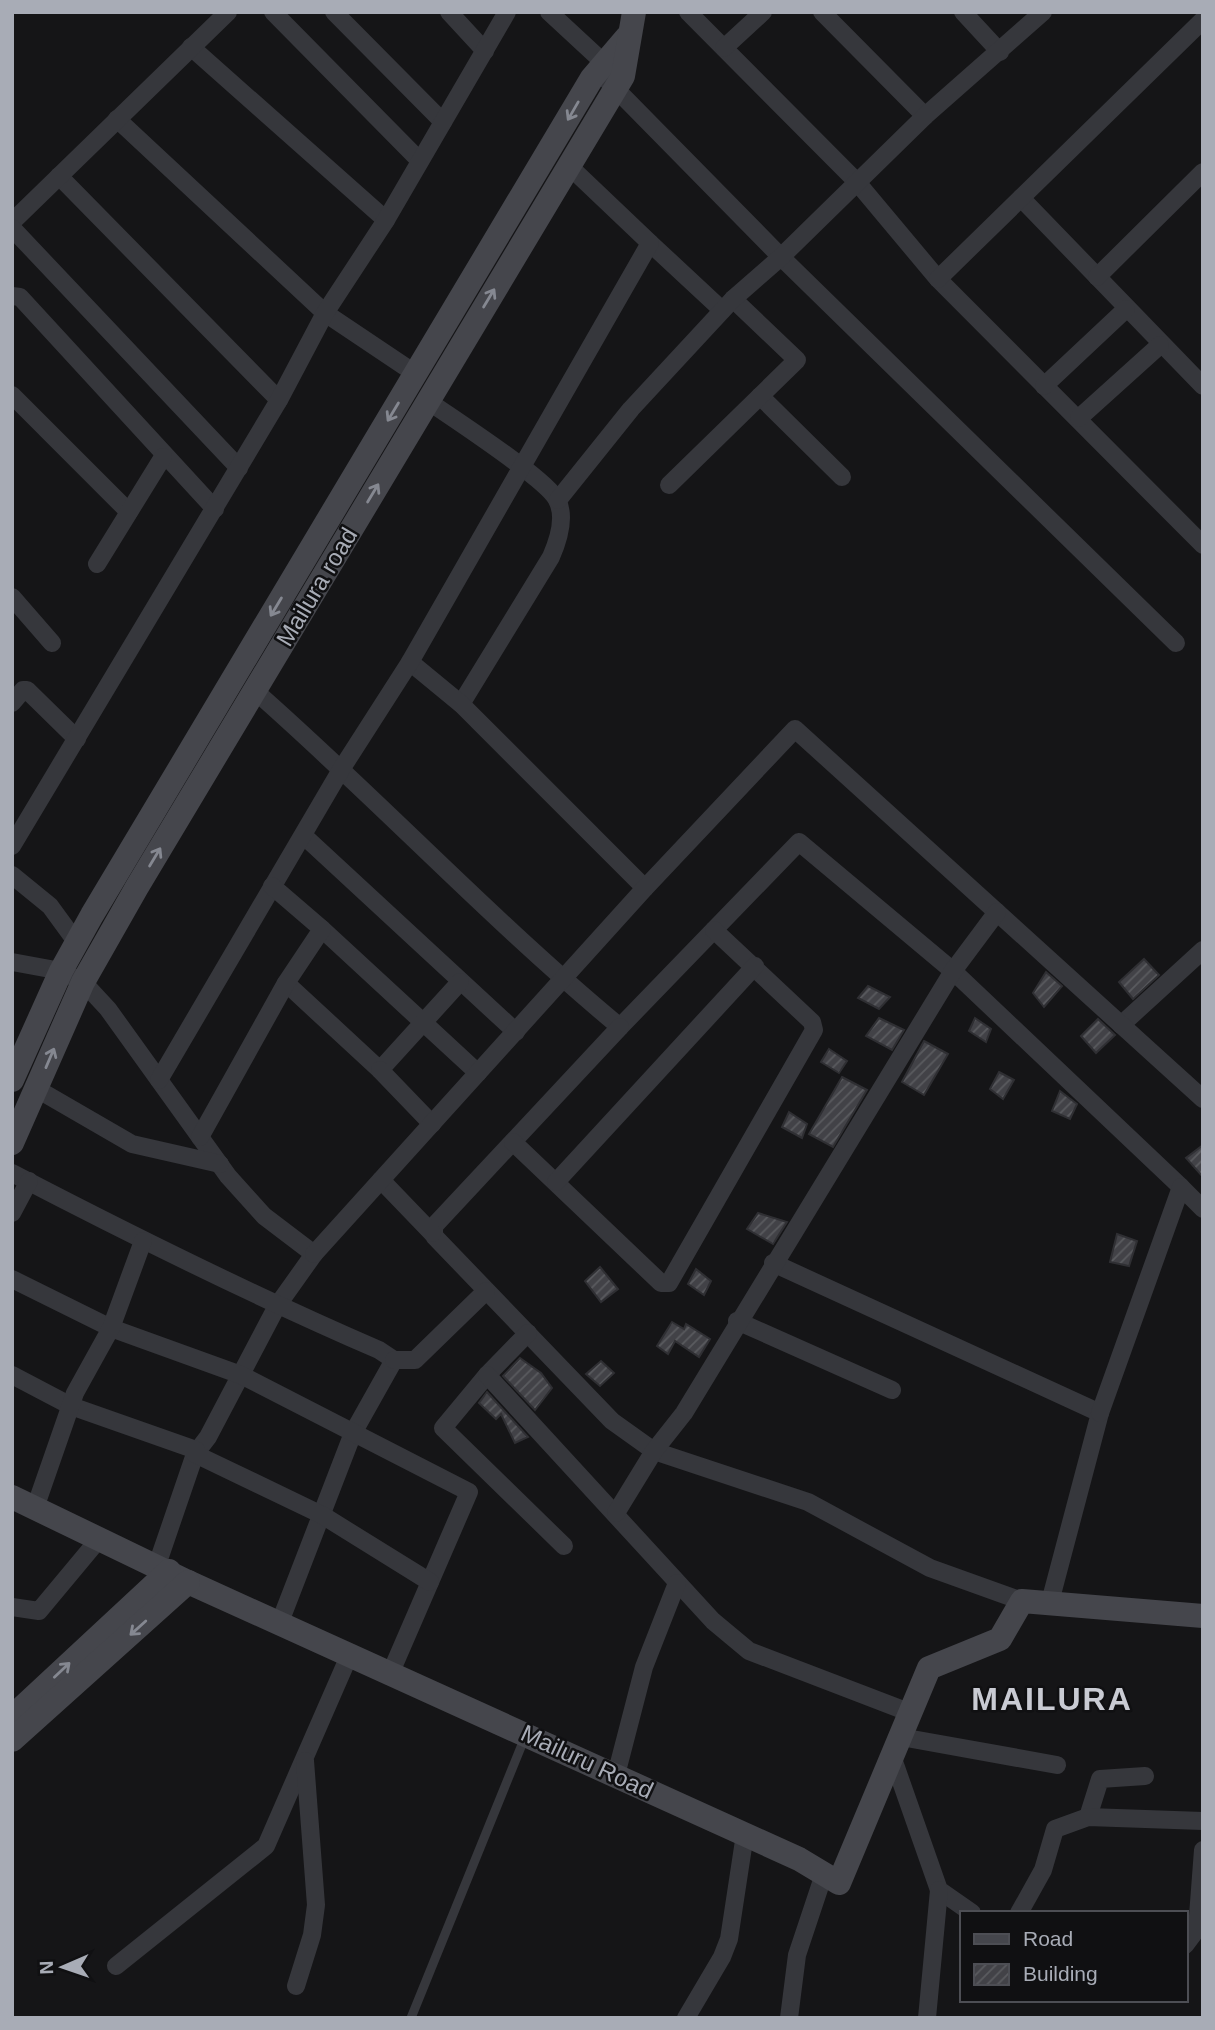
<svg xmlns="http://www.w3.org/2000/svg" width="1215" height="2030" font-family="Arial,sans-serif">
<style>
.building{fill:url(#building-hatch);stroke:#2f2f33;stroke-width:2}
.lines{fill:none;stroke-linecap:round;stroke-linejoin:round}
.lane{stroke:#36373c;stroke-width:9}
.street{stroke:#36373c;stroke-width:18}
.secondary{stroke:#45464c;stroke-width:24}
.oneway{stroke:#858891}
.labels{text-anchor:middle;stroke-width:5;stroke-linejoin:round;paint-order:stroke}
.street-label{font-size:24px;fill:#a8acb6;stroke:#101012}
.district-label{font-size:32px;font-weight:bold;letter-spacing:2px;fill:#c9cbd3;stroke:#101012}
</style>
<defs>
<pattern id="building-hatch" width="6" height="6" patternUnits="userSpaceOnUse" patternTransform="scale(1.75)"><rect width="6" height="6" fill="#424247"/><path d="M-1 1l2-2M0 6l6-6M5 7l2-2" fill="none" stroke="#5a5b5f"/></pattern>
</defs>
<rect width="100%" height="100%" fill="#151517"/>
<g class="building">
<path d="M 1144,959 L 1159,975 L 1133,999 L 1119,982 Z"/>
<path d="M 1046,972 L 1062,986 L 1044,1007 L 1033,993 Z"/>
<path d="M 868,986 L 890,997 L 879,1009 L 858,998 Z"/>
<path d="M 879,1018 L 904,1030 L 892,1050 L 866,1036 Z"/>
<path d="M 975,1018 L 991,1029 L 986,1042 L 969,1031 Z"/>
<path d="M 1098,1019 L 1115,1035 L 1096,1053 L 1081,1036 Z"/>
<path d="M 924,1041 L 948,1054 L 924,1095 L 902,1082 Z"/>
<path d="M 829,1049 L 847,1061 L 839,1073 L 821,1062 Z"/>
<path d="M 999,1072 L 1014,1080 L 1003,1099 L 990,1089 Z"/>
<path d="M 842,1077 L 867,1090 L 833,1147 L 809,1134 Z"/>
<path d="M 1060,1091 L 1077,1104 L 1070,1119 L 1052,1111 Z"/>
<path d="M 789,1112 L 807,1124 L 802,1138 L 782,1127 Z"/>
<path d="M 1203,1145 L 1203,1177 L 1186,1158 Z"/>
<path d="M 758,1213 L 787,1222 L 773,1244 L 747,1229 Z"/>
<path d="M 1117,1234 L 1137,1241 L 1129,1266 L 1110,1262 Z"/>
<path d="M 600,1267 L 618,1289 L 601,1302 L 585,1281 Z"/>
<path d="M 696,1269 L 711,1281 L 704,1295 L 688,1284 Z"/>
<path d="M 672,1322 L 684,1329 L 686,1324 L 710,1339 L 699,1357 L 675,1341 L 668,1354 L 657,1346 Z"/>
<path d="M 520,1358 L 541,1373 L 552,1388 L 535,1410 L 503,1376 Z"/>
<path d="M 601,1361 L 614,1373 L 600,1386 L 586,1374 Z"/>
<path d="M 487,1392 L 528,1437 L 515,1443 L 501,1414 L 496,1419 L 479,1403 Z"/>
</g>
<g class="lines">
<path class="lane" d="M 411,2018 L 525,1737"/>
<g class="street">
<path d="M 273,12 L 420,161"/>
<path d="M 334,12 L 443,122"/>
<path d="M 449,12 L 485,51"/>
<path d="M 549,12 L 603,62"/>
<path d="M 688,12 L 856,181 L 938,279 L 1203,545"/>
<path d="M 822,12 L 925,116"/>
<path d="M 963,12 L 1000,52"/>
<path d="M 191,47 L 386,220"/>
<path d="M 724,48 L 763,12"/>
<path d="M 607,80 L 781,257 L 1176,643"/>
<path d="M 117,119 L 325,313 L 416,374"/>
<path d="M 59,176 L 279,400"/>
<path d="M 1021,198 L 1203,386"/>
<path d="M 12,222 L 228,12"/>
<path d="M 12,228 L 239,468"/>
<path d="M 650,243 L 722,310"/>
<path d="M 1097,277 L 1203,172"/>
<path d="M 938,279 L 1203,20"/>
<path d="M 12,296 L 20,297 L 215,509"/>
<path d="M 1044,386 L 1126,309"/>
<path d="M 12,395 L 129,512"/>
<path d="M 760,396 L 842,477"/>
<path d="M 428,401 C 452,418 547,479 557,500 C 566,517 558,541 551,557 L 461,704"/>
<path d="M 1079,418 L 1160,345"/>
<path d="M 669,485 L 797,360 L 733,299"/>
<path d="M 558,500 L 631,409 L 733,299 L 781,257 L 925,116 L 1043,12"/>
<path d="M 97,564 L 163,457"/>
<path d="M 12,597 L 52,643"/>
<path d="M 410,662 L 461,704 L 645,888"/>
<path d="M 255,691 C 379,800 493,922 620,1027 L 799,842 L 953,971 L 1181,1187"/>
<path d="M 12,703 L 23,690 L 27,690 L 77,739"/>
<path d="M 304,836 L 516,1032"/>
<path d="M 12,846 L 279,400 L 325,313 L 386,220 L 507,12"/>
<path d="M 12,875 L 50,906 L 77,943"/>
<path d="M 322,929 L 478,1073"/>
<path d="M 12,962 L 61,971 L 83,982 L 108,1009 L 228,1176 L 264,1216 L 314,1254 L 277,1306 L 208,1437 L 195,1454 L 157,1565"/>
<path d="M 286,983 L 380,1070 L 460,982"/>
<path d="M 1121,1025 L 1203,950"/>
<path d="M 620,1027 L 434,1226 L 434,1236 L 612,1421 L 654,1451 L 808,1502 L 930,1568 L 1022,1601"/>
<path d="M 380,1070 L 432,1124"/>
<path d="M 159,1080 L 342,768 L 410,662 L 650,243 L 568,165"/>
<path d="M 37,1089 L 132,1144 L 220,1164"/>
<path d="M 200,1137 L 286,983 L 322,929 L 272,886"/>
<path d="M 513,1142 L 661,1283 L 669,1283 L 814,1030 L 812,1022 L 714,930"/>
<path d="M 12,1173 C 133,1236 254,1296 379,1350 L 394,1360 L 353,1433 L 280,1622"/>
<path d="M 381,1180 L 432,1233"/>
<path d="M 556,1182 L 755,966"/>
<path d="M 12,1213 L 29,1181"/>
<path d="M 314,1254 L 645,888 L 795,729 L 1203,1099"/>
<path d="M 773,1263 L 1100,1413 L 1050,1602"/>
<path d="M 12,1279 L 111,1328 L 241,1375 L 469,1492 L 391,1672"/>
<path d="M 737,1321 L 892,1390"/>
<path d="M 528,1333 L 487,1375 L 443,1428 L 564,1546"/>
<path d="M 394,1360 L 415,1360 L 486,1291"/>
<path d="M 12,1375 L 71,1406 L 196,1450 L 195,1454 L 322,1515 L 430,1582"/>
<path d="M 487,1375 L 713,1621 L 749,1651 L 911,1713"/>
<path d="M 1100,1413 L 1181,1187 L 1203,1209"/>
<path d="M 35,1508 L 75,1393 L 111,1328 L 143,1241"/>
<path d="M 616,1513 L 654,1451 L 684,1413 L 953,971 L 997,912"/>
<path d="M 12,1607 L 39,1611 L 99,1539"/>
<path d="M 901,1737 L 1057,1765"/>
<path d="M 892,1756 L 939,1890 L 972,1913"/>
<path d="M 616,1775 L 644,1667 L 677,1583"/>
<path d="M 1088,1817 L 1100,1779 L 1145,1776"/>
<path d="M 1019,1913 L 1043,1870 L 1055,1829 L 1088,1817 L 1203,1821"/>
<path d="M 1185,1945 L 1197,1929 L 1203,1850"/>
<path d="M 116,1966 L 266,1846 L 349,1656"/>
<path d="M 296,1986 L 312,1935 L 316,1905 L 305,1761"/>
<path d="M 686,2018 L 722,1957 L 729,1939 L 745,1834"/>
<path d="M 789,2018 L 797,1955 L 824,1874"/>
<path d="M 927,2018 L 939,1890"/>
</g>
<g class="secondary">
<path d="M 12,1080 L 61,971 L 92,915 L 592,78 L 627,37"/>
<path d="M 12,1143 L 83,982 L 137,887 L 623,76 L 634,12"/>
<path d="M 12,1497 L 188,1582 L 799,1859 L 839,1883 L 929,1668 L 1000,1639 L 1022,1601 L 1203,1616"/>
<path d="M 12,1717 L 169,1571"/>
<path d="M 12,1740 L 188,1582"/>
</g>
</g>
<defs><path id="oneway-shaft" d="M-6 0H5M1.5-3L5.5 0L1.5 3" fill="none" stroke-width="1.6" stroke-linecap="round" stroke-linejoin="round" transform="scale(1.75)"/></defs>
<g class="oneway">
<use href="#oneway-shaft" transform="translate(573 111) rotate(120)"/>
<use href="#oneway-shaft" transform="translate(489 298) rotate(-59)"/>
<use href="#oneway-shaft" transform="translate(393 412) rotate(121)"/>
<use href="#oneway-shaft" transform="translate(373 493) rotate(-59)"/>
<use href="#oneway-shaft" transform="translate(276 607) rotate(121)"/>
<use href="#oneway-shaft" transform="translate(155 857) rotate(-59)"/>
<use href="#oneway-shaft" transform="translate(50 1058) rotate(-67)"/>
<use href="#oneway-shaft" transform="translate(138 1628) rotate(138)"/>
<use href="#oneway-shaft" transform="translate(62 1670) rotate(-43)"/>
</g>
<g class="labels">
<g class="street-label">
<text transform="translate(317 587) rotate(-59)" y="8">Mailura road</text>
<text transform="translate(587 1762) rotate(25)" y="8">Mailuru Road</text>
</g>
<g class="district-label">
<text x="1052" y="1710">MAILURA</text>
</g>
</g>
<rect width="1215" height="2030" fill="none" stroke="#a8acb6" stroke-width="28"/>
<rect x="960" y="1911" width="228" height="91" fill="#101012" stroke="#4d4e54" stroke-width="2"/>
<rect x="974" y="1934" width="35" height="10" fill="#45464c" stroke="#4d4e54" stroke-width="2"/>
<text x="1023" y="1946" font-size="21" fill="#a8acb6">Road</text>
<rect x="974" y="1964" width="35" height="21" fill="url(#building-hatch)" stroke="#4d4e54" stroke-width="2"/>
<text x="1023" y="1981" font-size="21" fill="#a8acb6">Building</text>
<g transform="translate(63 1967) rotate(268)" stroke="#101012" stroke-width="5" paint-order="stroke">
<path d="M0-5L12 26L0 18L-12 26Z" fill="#a8acb6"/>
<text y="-10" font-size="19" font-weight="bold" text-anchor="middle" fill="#a8acb6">N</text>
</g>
</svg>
